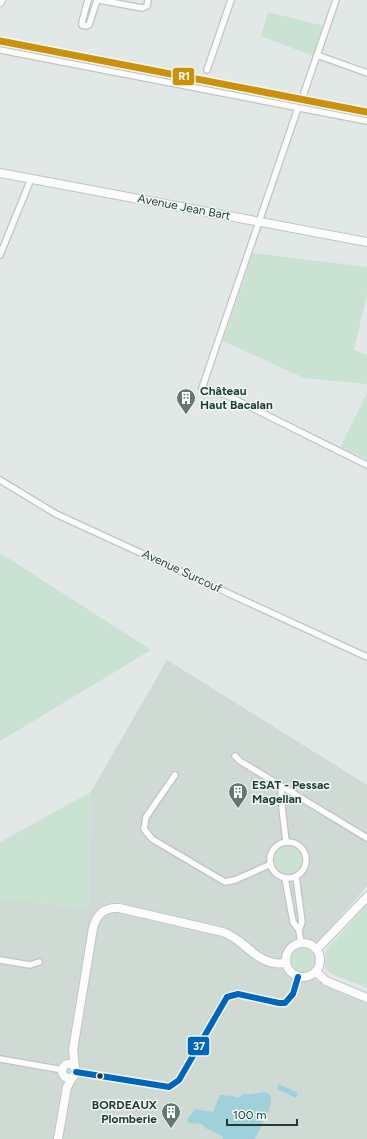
<svg xmlns="http://www.w3.org/2000/svg" width="367" height="1139" font-family="Figtree,sans-serif">
<style>
.built{fill:#cfdad5}
.green{fill:#cae2d2}
.water{fill:#a0d0d9}
.lines{fill:none;stroke-linecap:round;stroke-linejoin:round}
.street-casing{stroke:#bfc5c2;stroke-width:8}
.secondary-casing{stroke:#bec6c3;stroke-width:10}
.street{stroke:#fbfcfb;stroke-width:5.5}
.secondary{stroke:#fbfcfb;stroke-width:8}
.bus-1-casing{stroke:#f0f8f4;stroke-width:9}
.bus-1{stroke:#0065bd;stroke-width:6}
.rail-1-casing{stroke:#f0f8f4;stroke-width:10}
.rail-1{stroke:#cc910b;stroke-width:7}
.bus-dot{fill:#1f3c35;stroke:#f0f8f4;stroke-width:1.5}
.labels{text-anchor:middle;stroke-width:3;stroke-linejoin:round;paint-order:stroke}
.street-label{font-size:12px;fill:#1f3c35;stroke:#f0f8f4}
.poi-label{font-size:12px;font-weight:bold;fill:#1f3c35;stroke:#f0f8f4;text-anchor:start}
.line-badge{stroke:#f0f8f4;stroke-width:1.5}
.badge-label{font-size:11px;text-anchor:middle;font-weight:bold;fill:#fff}
</style>
<rect width="100%" height="100%" fill="#e2e8e5"/>
<g class="built">
<path d="M 0,37 L 367,110 L 367,118 L 0,47 Z"/>
<path d="M 167,660 L 367,785 L 367,886 L 319,941 L 315,980 L 367,1001 L 367,1139 L 0,1139 L 0,898 L 89,909 L 91,792 Z"/>
</g>
<g class="green">
<path d="M 268,12 L 324,26 L 313,56 L 261,36 Z"/>
<path d="M 253,253 L 367,267 L 367,294 L 354,350 L 367,355 L 367,384 L 304,378 L 223,341 Z"/>
<path d="M 367,393 L 367,459 L 340,447 Z"/>
<path d="M 0,553 L 151,650 L 0,741 Z"/>
<path d="M 91,792 L 89,909 L 0,898 L 0,842 Z"/>
<circle cx="288" cy="859" r="15"/>
<path d="M 367,904 L 367,988 L 330,973 L 325,967 L 326,950 Z"/>
<circle cx="303" cy="960" r="14"/>
</g>
<g class="water">
<path d="M 279,1084 L 298,1093 L 296,1098 L 277,1089 Z"/>
<path d="M 264,1092 L 270,1094 L 271,1101 L 269,1110 L 255,1139 L 223,1139 L 222,1136 L 205,1128 L 202,1124 L 189,1123 L 187,1120 L 195,1109 L 213,1112 L 220,1095 L 232,1096 L 238,1098 L 244,1094 C 250,1095 257,1093 264,1092 Z"/>
</g>
<g class="lines">
<g class="street-casing">
<g id="street">
<path d="M 88,0 L 82,22 L 82,25 L 86,26 L 89,25 L 97,0"/>
<path d="M 99,0 L 142,8 L 147,6 L 148,0"/>
<path d="M 0,50 L 367,121"/>
<path d="M 317,55 L 367,73"/>
<path d="M 207,70 L 231,0"/>
<path d="M 304,93 L 336,0"/>
<path d="M 298,108 L 202,388 L 226,395 L 367,465"/>
<path d="M 0,255 L 31,179"/>
<path d="M 0,480 L 56,514 L 367,657"/>
<path d="M 235,756 L 240,761 L 367,838"/>
<path d="M 175,775 L 146,817 L 144,829 L 152,839 L 225,882 L 235,880 L 271,864"/>
<path d="M 282,787 L 281,799 L 286,841"/>
<circle cx="288" cy="860" r="18"/>
<path d="M 296,877 L 302,922 L 299,930 L 301,943"/>
<path d="M 285,878 L 293,922 L 299,930"/>
<path d="M 0,960 L 30,965 L 39,962"/>
<path d="M 0,1059 L 63,1070"/>
<path d="M 76,1072 L 169,1087 L 179,1080 L 227,997 L 238,994 L 279,1003 L 285,1003 L 293,994 L 298,977"/>
</g>
</g>
<g class="secondary-casing">
<g id="secondary">
<path d="M 0,2 L 1,0"/>
<path d="M 0,173 L 367,242"/>
<circle cx="303" cy="960" r="17"/>
<path d="M 317,949 L 367,897"/>
<path d="M 316,972 L 326,981 L 367,998"/>
<circle cx="69" cy="1071" r="7"/>
<path d="M 75,1068 L 73,1050 L 93,928 C 97,914 104,907 119,908 L 223,932 C 248,941 256,967 286,963"/>
<path d="M 58,1139 L 67,1087 L 72,1078"/>
</g>
</g>
<use href="#street" class="street"/>
<use href="#secondary" class="secondary"/>
<g class="bus-1-casing">
<path id="bus-1" d="M 76,1072 L 169,1087 L 179,1080 L 227,997 L 238,994 L 279,1003 L 285,1003 L 293,994 L 298,977"/>
</g>
<use href="#bus-1" class="bus-1"/>
<g class="rail-1-casing">
<path id="rail-1" d="M 0,41 L 367,112"/>
</g>
<use href="#rail-1" class="rail-1"/>
</g>
<defs>
<g id="building-pin" transform="scale(1)"><path d="M0 17L-7.5 6A9.5 9.5 0 1 1 7.5 6Z" fill="#637873" stroke="#f0f8f4"/><path d="M-4-6H4V6H1V3H-1V6H-4ZM-2.5-4.3h1.7v1.8h-1.7ZM.8-4.3h1.7v1.8H.8ZM-2.5-1h1.7V.8h-1.7ZM.8-1h1.7V.8H.8Z" fill="#fff"/></g>
</defs>
<g fill-rule="evenodd">
<use href="#building-pin" x="186" y="398"/>
<use href="#building-pin" x="238" y="792"/>
<use href="#building-pin" x="171" y="1112"/>
</g>
<circle class="bus-dot" cx="100" cy="1076" r="3.5"/>
<g class="labels">
<g class="street-label">
<text transform="translate(184 207) rotate(11)" y="4">Avenue Jean Bart</text>
<text transform="translate(182 571) rotate(25)" y="4">Avenue Surcouf</text>
</g>
<g class="poi-label">
<text x="200" y="395">Château<tspan x="200" dy="14">Haut Bacalan</tspan></text>
<text x="252" y="789">ESAT - Pessac<tspan x="252" dy="14">Magellan</tspan></text>
<text x="157" y="1109" text-anchor="end">BORDEAUX<tspan x="157" dy="14">Plomberie</tspan></text>
</g>
</g>
<g class="line-badge">
<rect x="172" y="67" width="23" height="19" rx="4" fill="#cc910b"/>
<rect x="187" y="1036" width="23" height="20" rx="4" fill="#0065bd"/>
</g>
<g class="badge-label">
<text x="184" y="80">R1</text>
<text x="199" y="1050">37</text>
</g>
<path d="M227 1119v6h70v-6" fill="none" stroke="#1f3c35" stroke-width="2"/>
<text x="233" y="1119" font-size="12" fill="#1f3c35" stroke="#f0f8f4" stroke-width="3" paint-order="stroke">100 m</text>
</svg>
